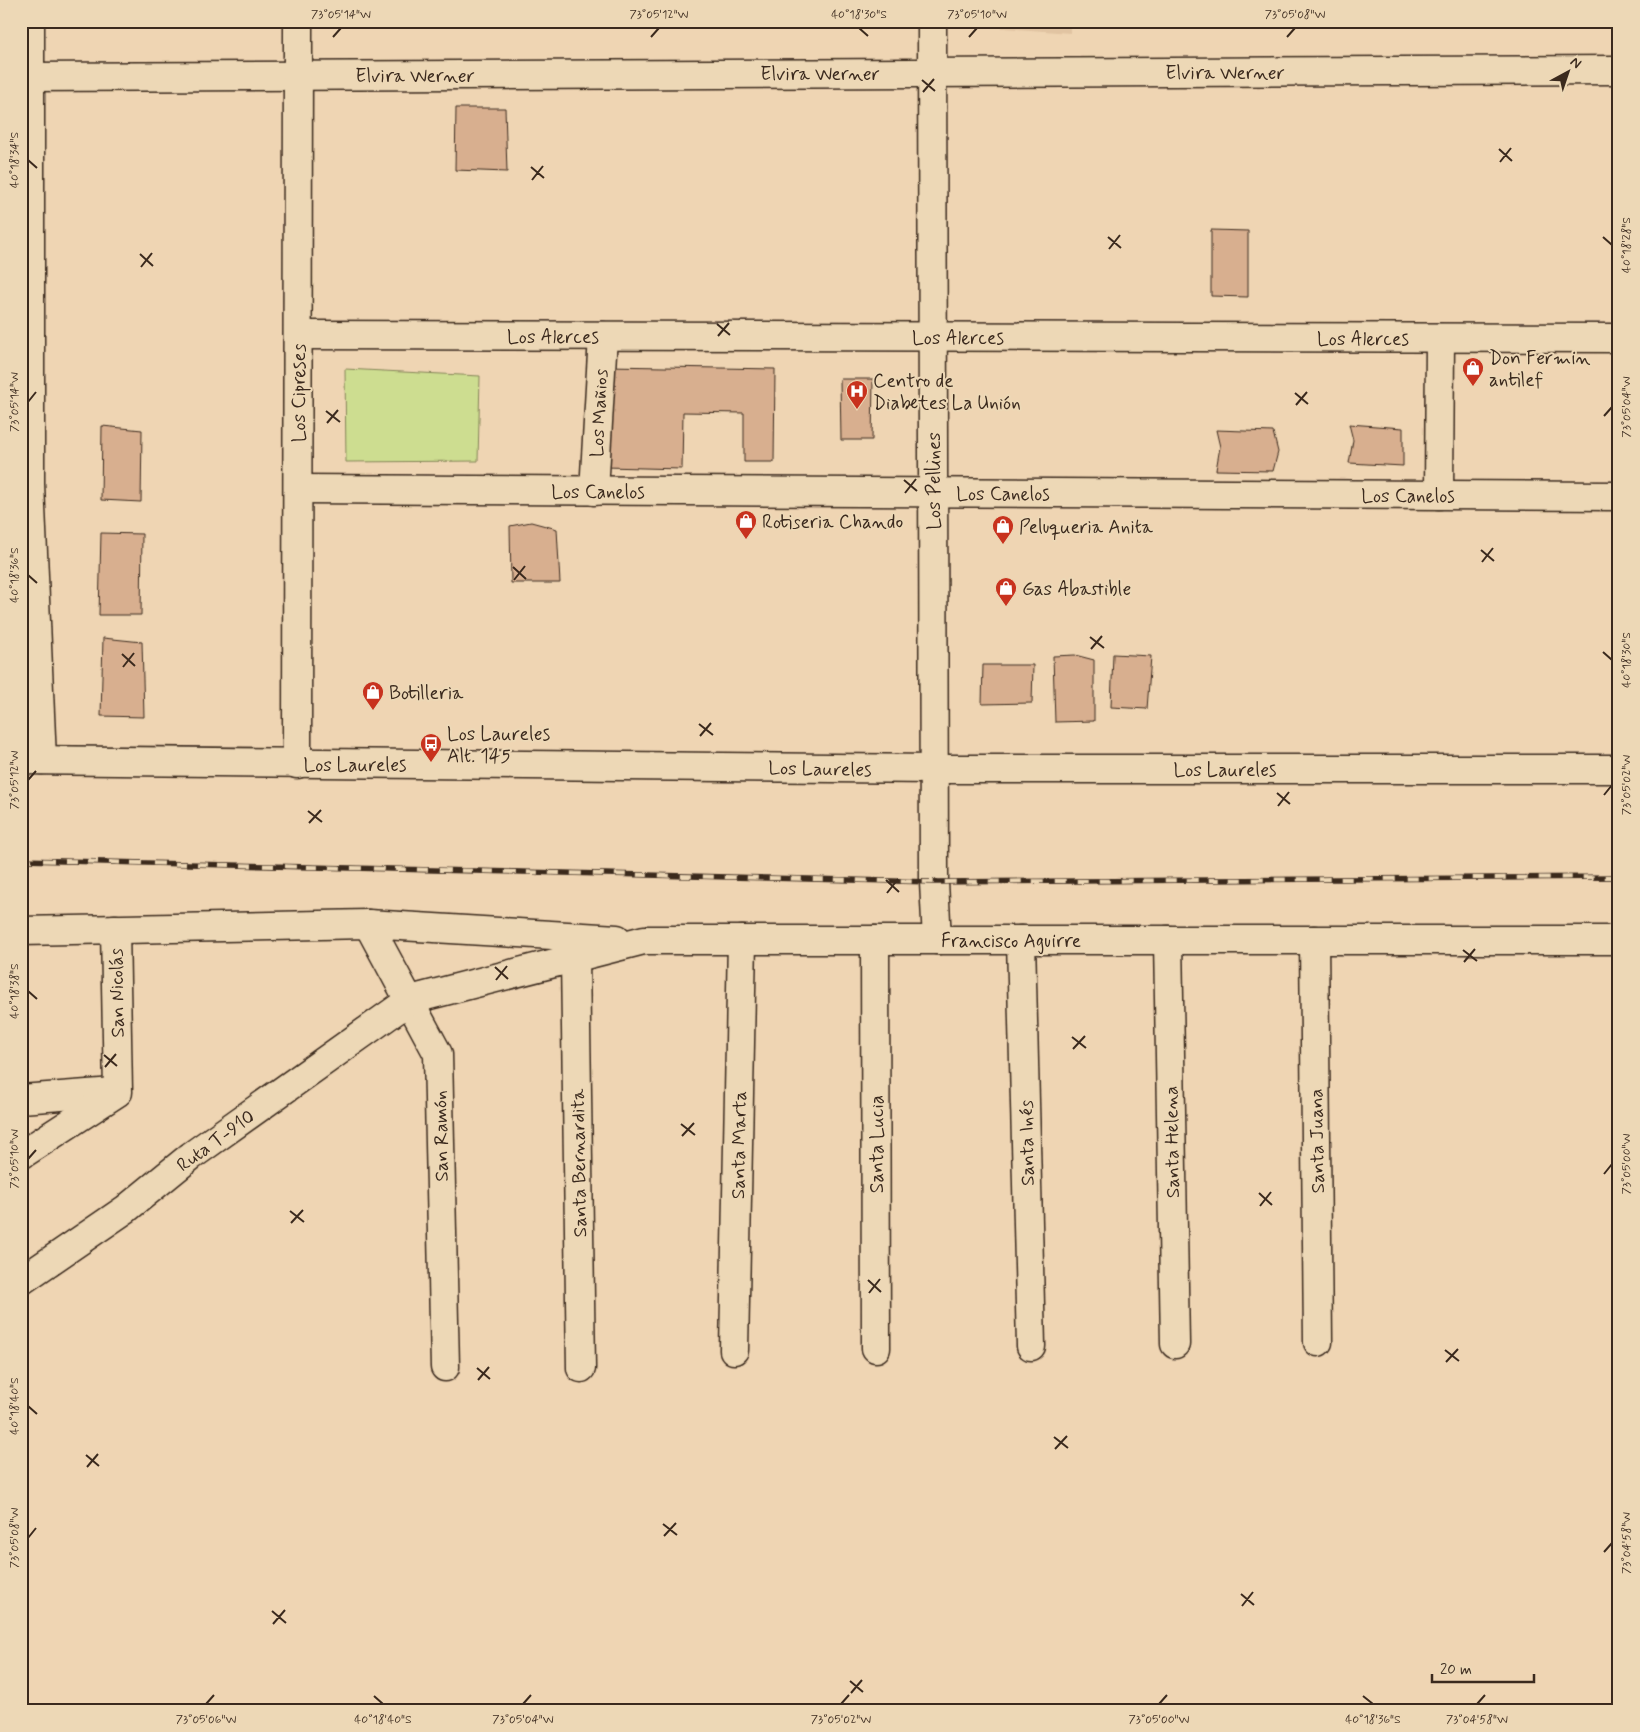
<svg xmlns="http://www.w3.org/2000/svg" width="1640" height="1732" font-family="Mynerve,sans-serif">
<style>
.built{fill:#e1c4a2}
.grass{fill:#cddd90;stroke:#848457}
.building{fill:#d8af8f;stroke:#3b2a1e}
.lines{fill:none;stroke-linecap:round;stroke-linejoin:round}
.minor-casing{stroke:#3b2a1e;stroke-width:31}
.minor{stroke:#edd8b6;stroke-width:28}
.rail-casing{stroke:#3b2a1e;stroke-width:5.5}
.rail{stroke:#edd8b6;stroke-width:4;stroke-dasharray:11;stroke-linecap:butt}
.ticks{fill:none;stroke:#3b2a1e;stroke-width:2}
.labels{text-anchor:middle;stroke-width:4;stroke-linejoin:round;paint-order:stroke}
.street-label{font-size:19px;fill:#3b2a1e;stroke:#edd8b6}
.poi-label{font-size:19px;fill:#3b2a1e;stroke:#edd8b6;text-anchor:start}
.neatline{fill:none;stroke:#3b2a1e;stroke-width:2}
.ticks-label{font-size:12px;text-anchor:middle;fill:#3b2a1e}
</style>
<rect width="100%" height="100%" fill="#efd5b3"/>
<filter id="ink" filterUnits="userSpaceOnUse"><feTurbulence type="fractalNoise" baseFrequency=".02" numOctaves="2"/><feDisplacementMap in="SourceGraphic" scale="10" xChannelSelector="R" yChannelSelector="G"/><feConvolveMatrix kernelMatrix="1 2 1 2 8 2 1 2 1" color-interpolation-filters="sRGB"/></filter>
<g filter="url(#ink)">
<path class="built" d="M 952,21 L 1070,21 L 1070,33 L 952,24 Z"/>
<path class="grass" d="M 345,369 L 480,376 L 478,461 L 346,462 Z"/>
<g class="building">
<path d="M 456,108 L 505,108 L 507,172 L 455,170 Z"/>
<path d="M 1211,230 L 1248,231 L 1248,297 L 1211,296 Z"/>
<path d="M 608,366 L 775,369 L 774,462 L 744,462 L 744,413 L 683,412 L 682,469 L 606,467 Z"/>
<path d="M 840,379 L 873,379 L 872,440 L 841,440 Z"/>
<path d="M 1349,424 L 1403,428 L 1403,466 L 1349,463 L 1353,440 Z"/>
<path d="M 102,426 L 142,430 L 141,502 L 101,500 Z"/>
<path d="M 1216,430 L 1273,432 L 1278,452 L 1273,471 L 1216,470 L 1220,447 Z"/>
<path d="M 531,522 L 557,529 L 560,583 L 511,583 L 510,526 Z"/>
<path d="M 101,533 L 142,534 L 141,615 L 99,615 Z"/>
<path d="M 103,638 L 142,642 L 144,717 L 101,716 Z"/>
<path d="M 1113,654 L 1151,656 L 1147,709 L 1111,707 Z"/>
<path d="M 1075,655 L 1094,660 L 1094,721 L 1055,722 L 1053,656 Z"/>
<path d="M 983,665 L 1033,665 L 1032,703 L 982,704 Z"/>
</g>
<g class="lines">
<g class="minor-casing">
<g id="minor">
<path d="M 30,21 L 30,484 L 42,760"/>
<path d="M 932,21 L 934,882 L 937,940"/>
<path d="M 21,77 L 1619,70"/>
<path d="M 298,335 L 1619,338"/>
<path d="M 298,489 L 1619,496"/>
<path d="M 594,491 L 603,336"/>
<path d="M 1439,495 L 1440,338"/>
<path d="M 21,760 L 934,769 L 1619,769"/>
<path d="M 297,764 L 298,21"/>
<path d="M 368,924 L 438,1054 L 445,1367"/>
<path d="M 21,931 L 368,924 L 617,939"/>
<path d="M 875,940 L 876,1348"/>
<path d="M 1021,940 L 1031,1346"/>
<path d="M 1168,940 L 1175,1344"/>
<path d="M 1314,940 L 1318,1342"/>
<path d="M 575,958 L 581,1368"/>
<path d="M 21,1099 L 114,1092"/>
<path d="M 21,1155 L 118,1092 L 115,929"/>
<path d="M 21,1281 L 126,1209 L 191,1156 L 410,1000 L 644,940 L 1619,940"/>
<path d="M 734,1350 L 742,940"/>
</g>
</g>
<use href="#minor" class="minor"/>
<g class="rail-casing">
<path id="rail" d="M 21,860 L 934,882 L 1619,877"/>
</g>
<use href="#rail" class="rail"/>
</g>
</g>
<path class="ticks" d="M 859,28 L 868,36M 333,37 L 341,28M 651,37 L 659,28M 969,37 L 977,28M 1287,37 L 1295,28M 922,80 L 935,91M 923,92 L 934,79M 1499,149 L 1512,161M 28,160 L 37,168M 1500,162 L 1511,148M 531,167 L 544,178M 532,180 L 543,166M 1108,237 L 1121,248M 1603,237 L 1612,245M 1109,249 L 1120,235M 140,254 L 153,266M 141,267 L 152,253M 717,324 L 730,335M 718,336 L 729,323M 1295,393 L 1308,404M 28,402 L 36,392M 1296,405 L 1307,392M 326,411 L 340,422M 1604,416 L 1612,407M 327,423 L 338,410M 904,480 L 917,491M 905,493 L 916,479M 1481,550 L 1494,561M 1482,562 L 1493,548M 513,567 L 526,579M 28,575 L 37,583M 514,580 L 525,566M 1090,637 L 1104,648M 1091,649 L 1102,636M 1603,652 L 1612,660M 122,654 L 135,666M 123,667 L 134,653M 699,724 L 713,735M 700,736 L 711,723M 28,780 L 36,771M 1277,793 L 1290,804M 1604,795 L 1612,785M 1278,806 L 1289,792M 308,811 L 322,822M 309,823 L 321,810M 886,880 L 899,892M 887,893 L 898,879M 1463,950 L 1477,961M 1464,962 L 1475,949M 495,967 L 508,979M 496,980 L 507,966M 28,991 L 37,999M 1072,1037 L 1086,1048M 1073,1049 L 1085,1036M 104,1055 L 117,1066M 105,1067 L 116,1054M 681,1124 L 695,1135M 682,1136 L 694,1123M 28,1159 L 36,1150M 1604,1174 L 1612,1164M 1259,1193 L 1272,1205M 1260,1206 L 1271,1192M 290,1211 L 304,1222M 291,1223 L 303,1210M 868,1280 L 881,1292M 869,1293 L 880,1279M 1445,1350 L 1459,1361M 1446,1362 L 1458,1349M 477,1368 L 490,1379M 478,1380 L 489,1367M 28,1406 L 37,1414M 1054,1437 L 1068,1448M 1055,1449 L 1067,1436M 86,1455 L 99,1466M 87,1467 L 98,1454M 663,1524 L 677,1535M 664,1536 L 676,1523M 28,1538 L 36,1528M 1604,1552 L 1612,1543M 1241,1594 L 1254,1605M 1242,1606 L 1253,1592M 272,1611 L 286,1623M 273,1624 L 285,1610M 850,1681 L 863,1692M 851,1693 L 862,1680M 374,1696 L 383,1704M 1363,1696 L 1373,1704M 206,1704 L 214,1695M 523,1704 L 531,1695M 841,1704 L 849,1695M 1159,1704 L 1167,1695M 1477,1704 L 1485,1695"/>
<defs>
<g id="shop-pin" transform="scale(1.125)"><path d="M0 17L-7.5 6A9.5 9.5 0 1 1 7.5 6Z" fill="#c8321e" stroke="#edd8b6"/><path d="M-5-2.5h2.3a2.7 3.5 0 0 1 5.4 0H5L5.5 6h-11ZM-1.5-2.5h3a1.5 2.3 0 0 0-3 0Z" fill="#fff"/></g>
<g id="hospital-pin" transform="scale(1.125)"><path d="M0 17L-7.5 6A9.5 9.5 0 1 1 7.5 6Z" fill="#c8321e" stroke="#edd8b6"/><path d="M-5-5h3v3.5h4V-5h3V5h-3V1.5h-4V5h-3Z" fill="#fff"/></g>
<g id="bus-pin" transform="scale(1.125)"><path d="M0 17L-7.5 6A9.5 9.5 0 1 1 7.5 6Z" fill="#c8321e" stroke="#edd8b6"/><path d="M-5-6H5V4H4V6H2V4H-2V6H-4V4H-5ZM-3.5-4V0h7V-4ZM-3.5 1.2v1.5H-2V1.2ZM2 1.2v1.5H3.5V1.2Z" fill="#fff"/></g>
</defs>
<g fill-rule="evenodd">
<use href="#shop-pin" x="1473" y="368"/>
<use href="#hospital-pin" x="857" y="391"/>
<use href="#shop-pin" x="746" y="521"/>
<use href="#shop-pin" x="1003" y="526"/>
<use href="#shop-pin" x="1006" y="588"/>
<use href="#shop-pin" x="373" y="692"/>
<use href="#bus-pin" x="431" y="744"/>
</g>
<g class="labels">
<g class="street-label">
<text x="1225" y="79">Elvira Werner</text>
<text x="820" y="80">Elvira Werner</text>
<text x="415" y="82">Elvira Werner</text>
<text x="553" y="343">Los Alerces</text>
<text x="958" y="344">Los Alerces</text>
<text x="1363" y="345">Los Alerces</text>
<text transform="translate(298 393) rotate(-90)" y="7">Los Cipreses</text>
<text transform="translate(598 413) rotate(-87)" y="7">Los Mañios</text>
<text transform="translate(933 481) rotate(-90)" y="7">Los Pellines</text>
<text x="598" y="498">Los Canelos</text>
<text x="1003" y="500">Los Canelos</text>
<text x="1408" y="502">Los Canelos</text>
<text x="355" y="771">Los Laureles</text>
<text transform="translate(820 768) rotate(1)" y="7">Los Laureles</text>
<text x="1225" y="776">Los Laureles</text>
<text x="1011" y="947">Francisco Aguirre</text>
<text transform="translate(116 993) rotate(-91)" y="7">San Nicolás</text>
<text transform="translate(440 1136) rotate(-91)" y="7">San Ramón</text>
<text transform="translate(215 1140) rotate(-36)" y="7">Ruta T-910</text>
<text transform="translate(1316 1141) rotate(-91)" y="7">Santa Juana</text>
<text transform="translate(1171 1142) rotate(-91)" y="7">Santa Helena</text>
<text transform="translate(1026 1143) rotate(-91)" y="7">Santa Inés</text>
<text transform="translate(876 1144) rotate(-90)" y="7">Santa Lucia</text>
<text transform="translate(738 1145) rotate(-89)" y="7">Santa Marta</text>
<text transform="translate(578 1163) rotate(-91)" y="7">Santa Bernardita</text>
</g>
<g class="poi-label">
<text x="1489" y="364">Don Fermin<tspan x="1489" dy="22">antilef</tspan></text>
<text x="873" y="387">Centro de<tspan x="873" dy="22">Diabetes La Unión</tspan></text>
<text x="762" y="528">Rotiseria Chando</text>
<text x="1019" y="533">Peluqueria Anita</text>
<text x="1022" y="595">Gas Abastible</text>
<text x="389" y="699">Botilleria</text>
<text x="447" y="740">Los Laureles<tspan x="447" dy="22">Alt. 145</tspan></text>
</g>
</g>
<rect width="1640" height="1732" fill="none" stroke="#edd8b6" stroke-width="55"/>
<g transform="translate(1568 72) rotate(40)" stroke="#edd8b6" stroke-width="4" paint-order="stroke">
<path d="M0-4L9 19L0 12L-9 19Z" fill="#3b2a1e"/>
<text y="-8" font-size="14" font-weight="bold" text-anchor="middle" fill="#3b2a1e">N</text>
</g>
<path d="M1432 1674v8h102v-8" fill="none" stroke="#3b2a1e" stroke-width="2.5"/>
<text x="1440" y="1674" font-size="15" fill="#3b2a1e" stroke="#edd8b6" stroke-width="4" paint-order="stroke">20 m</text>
<rect x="28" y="28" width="1584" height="1676" class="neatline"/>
<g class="ticks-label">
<text x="341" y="18">73°05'14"W</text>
<text x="659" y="18">73°05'12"W</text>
<text x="859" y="18">40°18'30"S</text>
<text x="977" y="18">73°05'10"W</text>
<text x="1295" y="18">73°05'08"W</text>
<text transform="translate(14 160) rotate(-90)" y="4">40°18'34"S</text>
<text transform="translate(1626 245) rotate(-90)" y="4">40°18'28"S</text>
<text transform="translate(14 402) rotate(-90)" y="4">73°05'14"W</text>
<text transform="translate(1626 407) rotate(-90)" y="4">73°05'04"W</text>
<text transform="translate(14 575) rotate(-90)" y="4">40°18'36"S</text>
<text transform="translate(1626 660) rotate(-90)" y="4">40°18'30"S</text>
<text transform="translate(14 780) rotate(-90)" y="4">73°05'12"W</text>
<text transform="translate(1626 785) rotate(-90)" y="4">73°05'02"W</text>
<text transform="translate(14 991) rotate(-90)" y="4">40°18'38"S</text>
<text transform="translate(14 1159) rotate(-90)" y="4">73°05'10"W</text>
<text transform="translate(1626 1164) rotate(-90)" y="4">73°05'00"W</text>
<text transform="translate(14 1406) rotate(-90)" y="4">40°18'40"S</text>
<text transform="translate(14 1538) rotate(-90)" y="4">73°05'08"W</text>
<text transform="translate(1626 1543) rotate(-90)" y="4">73°04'58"W</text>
<text x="206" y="1723">73°05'06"W</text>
<text x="383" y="1723">40°18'40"S</text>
<text x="523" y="1723">73°05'04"W</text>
<text x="841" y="1723">73°05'02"W</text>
<text x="1159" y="1723">73°05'00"W</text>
<text x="1373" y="1723">40°18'36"S</text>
<text x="1477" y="1723">73°04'58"W</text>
</g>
</svg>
